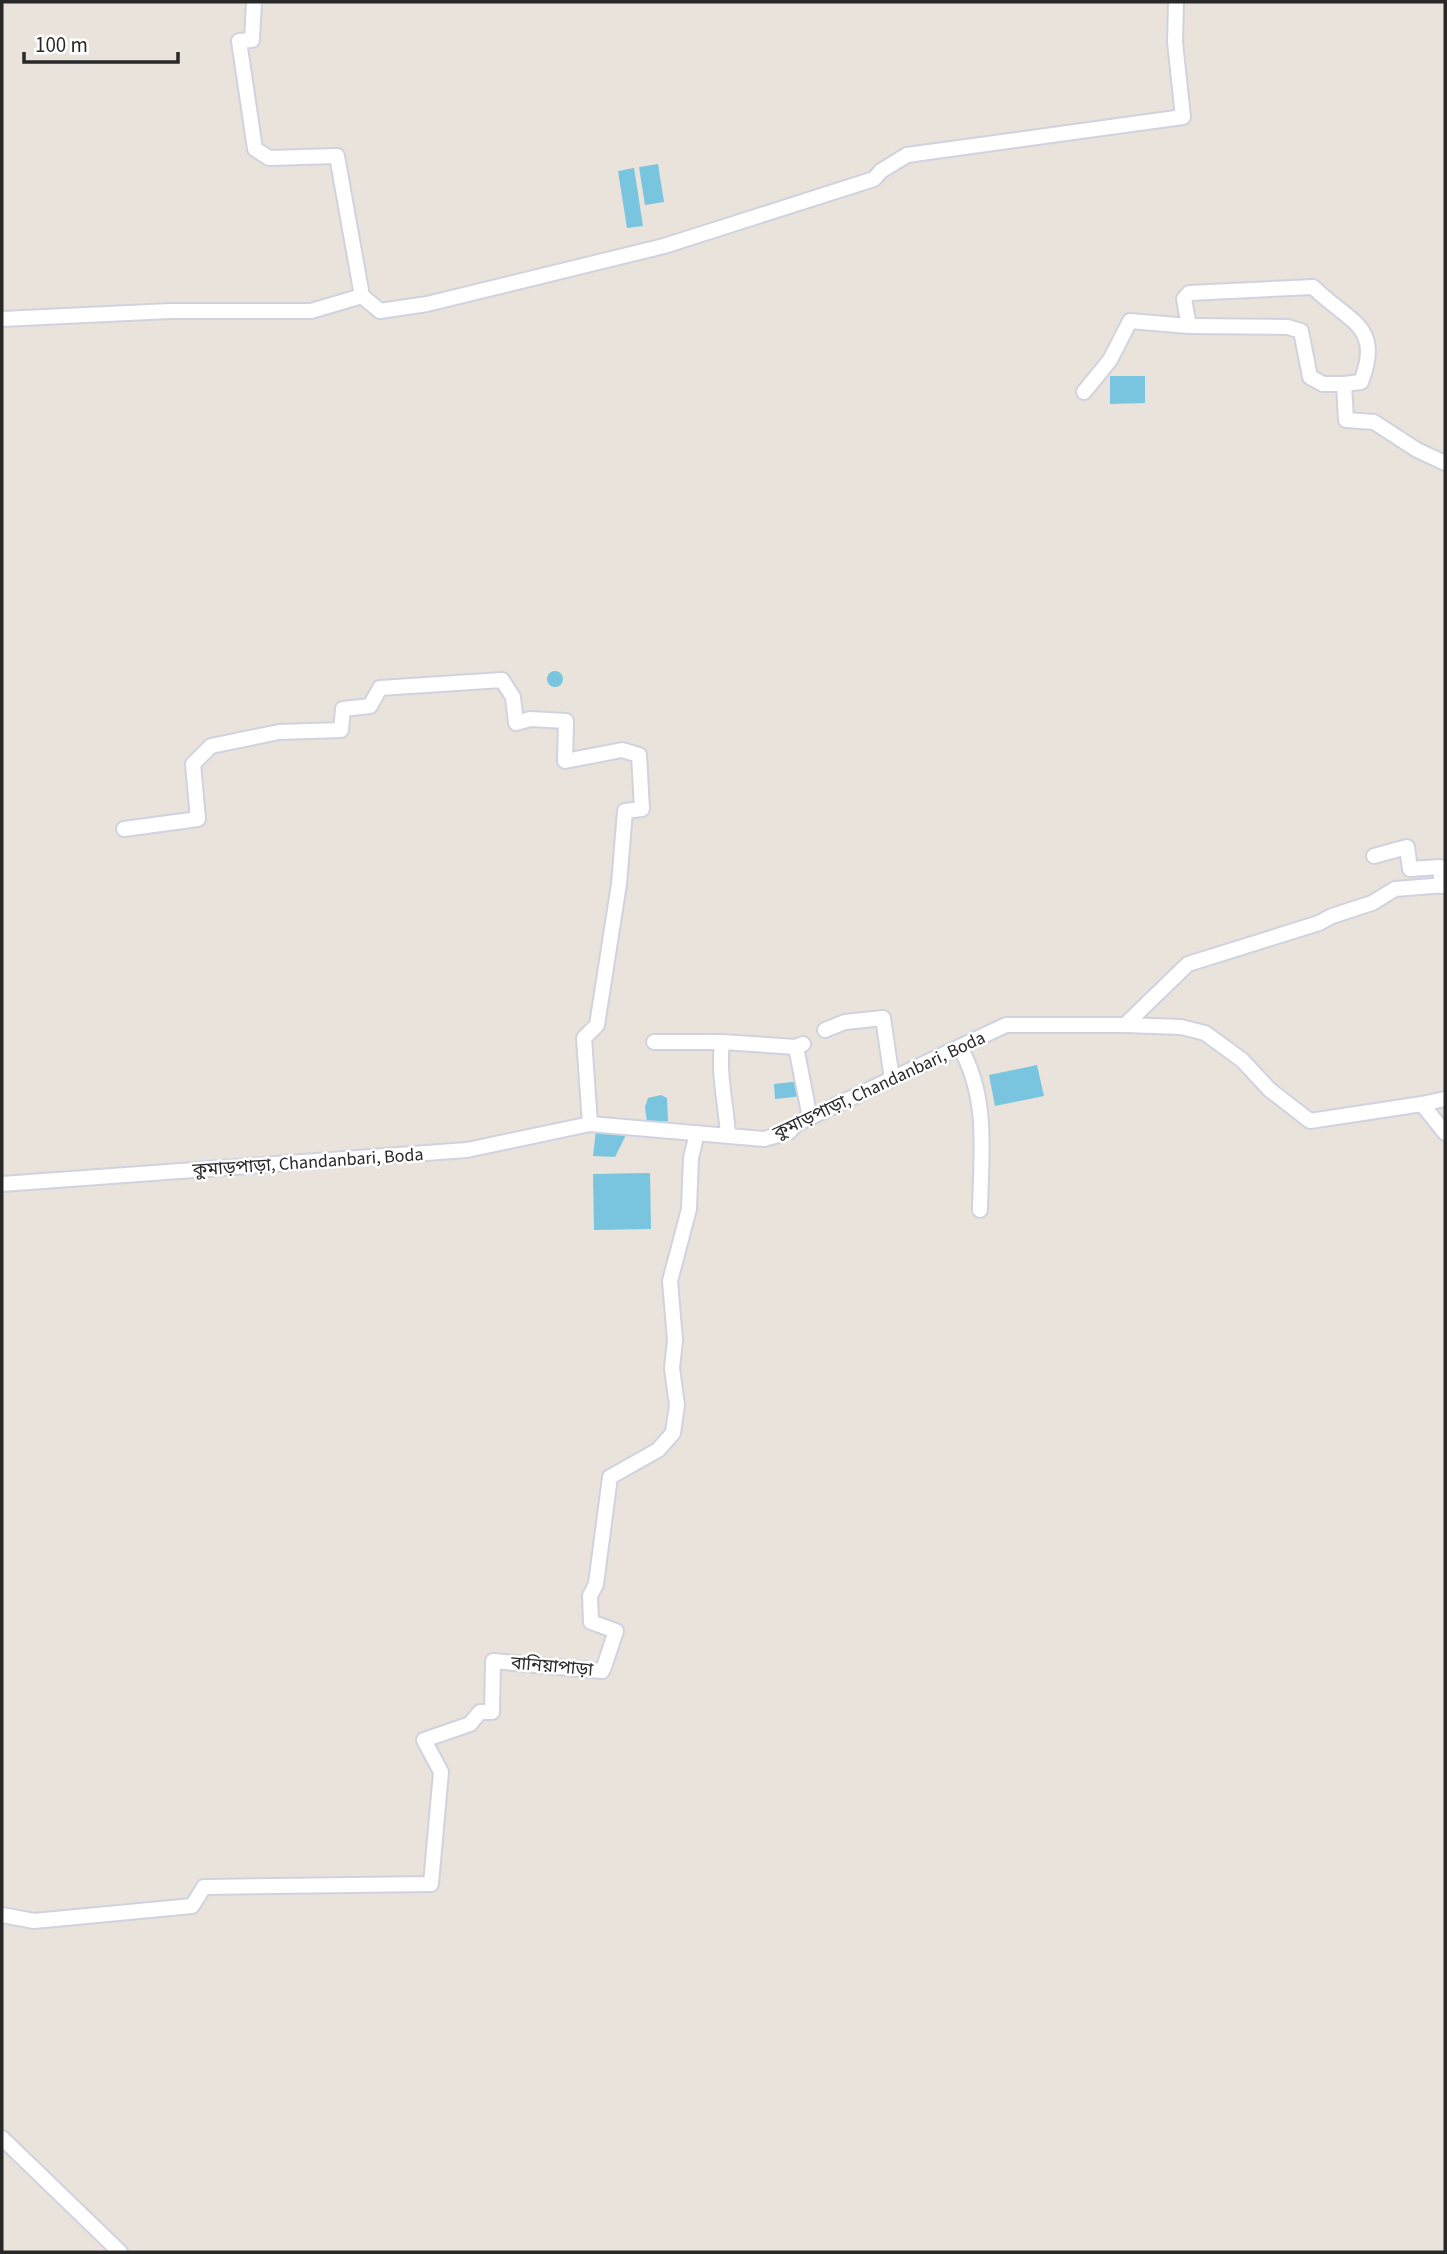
<svg xmlns="http://www.w3.org/2000/svg" width="1447" height="2254" font-family="'Source Sans 3','Noto Sans Bengali',sans-serif">
<style>
.water{fill:#79c5df}
.lines{fill:none;stroke-linecap:round;stroke-linejoin:round}
.minor-casing{stroke:#d0d3df;stroke-width:18}
.minor{stroke:#fff;stroke-width:14}
.labels{text-anchor:middle;stroke-width:5;stroke-linejoin:round;paint-order:stroke}
.street-label{font-size:18px;fill:#282828;stroke:#fff}
</style>
<rect width="100%" height="100%" fill="#e9e3db"/>
<g class="water">
<path d="M 658,164 L 664,202 L 645,205 L 639,167 Z"/>
<path d="M 634,168 L 643,226 L 627,228 L 618,171 Z"/>
<path d="M 1110,376 L 1145,376 L 1145,403 L 1110,404 Z"/>
<circle cx="555" cy="679" r="8"/>
<path d="M 1037,1065 L 1044,1096 L 995,1106 L 989,1075 Z"/>
<path d="M 801,1081 L 803,1096 L 775,1099 L 774,1084 Z"/>
<path d="M 661,1095 L 667,1098 L 668,1121 L 647,1123 L 645,1107 L 648,1098 Z"/>
<path d="M 596,1130 L 627,1133 L 615,1157 L 593,1156 Z"/>
<path d="M 650,1173 L 651,1229 L 594,1230 L 593,1174 Z"/>
</g>
<g class="lines">
<g class="minor-casing">
<g id="minor">
<path d="M 254,2 L 252,40 L 239,41 L 255,149 L 269,158 L 337,156 L 362,296 L 380,311 L 427,304 L 664,246 L 874,179 L 881,171 L 907,155 L 1183,117 L 1175,42 L 1176,2"/>
<path d="M 2,319 L 170,311 L 311,311 L 362,296"/>
<path d="M 1189,326 L 1288,327 L 1301,331 L 1310,377 L 1323,384 L 1344,384"/>
<path d="M 1084,392 L 1110,360 L 1130,321 L 1189,326 L 1184,299 L 1189,293 L 1313,287 C 1350,323 1383,326 1361,382 L 1344,384 L 1346,420 L 1374,422 L 1417,450 L 1445,463"/>
<path d="M 124,829 L 198,819 L 193,764 L 211,746 L 279,732 L 341,730 L 343,709 L 370,706 L 380,688 L 502,680 L 513,697 L 516,723 L 530,719 L 566,721 L 565,761 L 622,750 L 639,755 L 642,809 L 625,811 L 619,884 L 597,1025 L 584,1038 L 590,1124"/>
<path d="M 1374,856 L 1407,847 L 1410,869 L 1440,867 L 1442,886"/>
<path d="M 1125,1025 L 1188,964 L 1319,923 L 1332,916 L 1372,903 L 1395,889 L 1445,885"/>
<path d="M 825,1030 L 845,1022 L 883,1018 L 892,1079"/>
<path d="M 654,1042 L 722,1042"/>
<path d="M 796,1047 L 810,1118"/>
<path d="M 960,1047 C 989,1099 981,1153 980,1210"/>
<path d="M 1422,1104 L 1445,1099"/>
<path d="M 728,1135 C 726,1104 718,1073 722,1042 L 796,1047 L 803,1044"/>
<path d="M 2,1184 L 467,1150 L 590,1124 L 764,1139 L 789,1132 L 796,1124 L 1006,1025 L 1125,1025 L 1181,1027 L 1205,1033 L 1242,1060 L 1270,1090 L 1310,1121 L 1422,1104 L 1445,1133"/>
<path d="M 2,1915 L 34,1921 L 192,1906 L 204,1887 L 431,1884 L 441,1772 L 424,1740 L 470,1724 L 480,1712 L 492,1712 L 493,1661 L 602,1671 L 604,1667 L 616,1631 L 591,1622 L 590,1596 L 596,1584 L 610,1477 L 658,1450 L 673,1433 L 677,1405 L 672,1368 L 675,1340 L 670,1281 L 689,1209 L 691,1158 L 697,1133"/>
<path d="M 2,2138 L 120,2252"/>
</g>
</g>
<use href="#minor" class="minor"/>
</g>
<g class="labels">
<g class="street-label">
<text transform="translate(879 1085) rotate(-25)" y="6">কুমাড়পাড়া, Chandanbari, Boda</text>
<text transform="translate(308 1162) rotate(-4)" y="6">কুমাড়পাড়া, Chandanbari, Boda</text>
<text transform="translate(552 1666) rotate(5)" y="6">বানিয়াপাড়া</text>
</g>
</g>
<rect width="1447" height="2254" fill="none" stroke="#282828" stroke-width="7"/>
<path d="M24 52v10h154v-10" fill="none" stroke="#282828" stroke-width="3.5"/>
<text x="35" y="52" font-size="21" fill="#282828" stroke="#ffffff" stroke-width="5" paint-order="stroke">100 m</text>
</svg>
